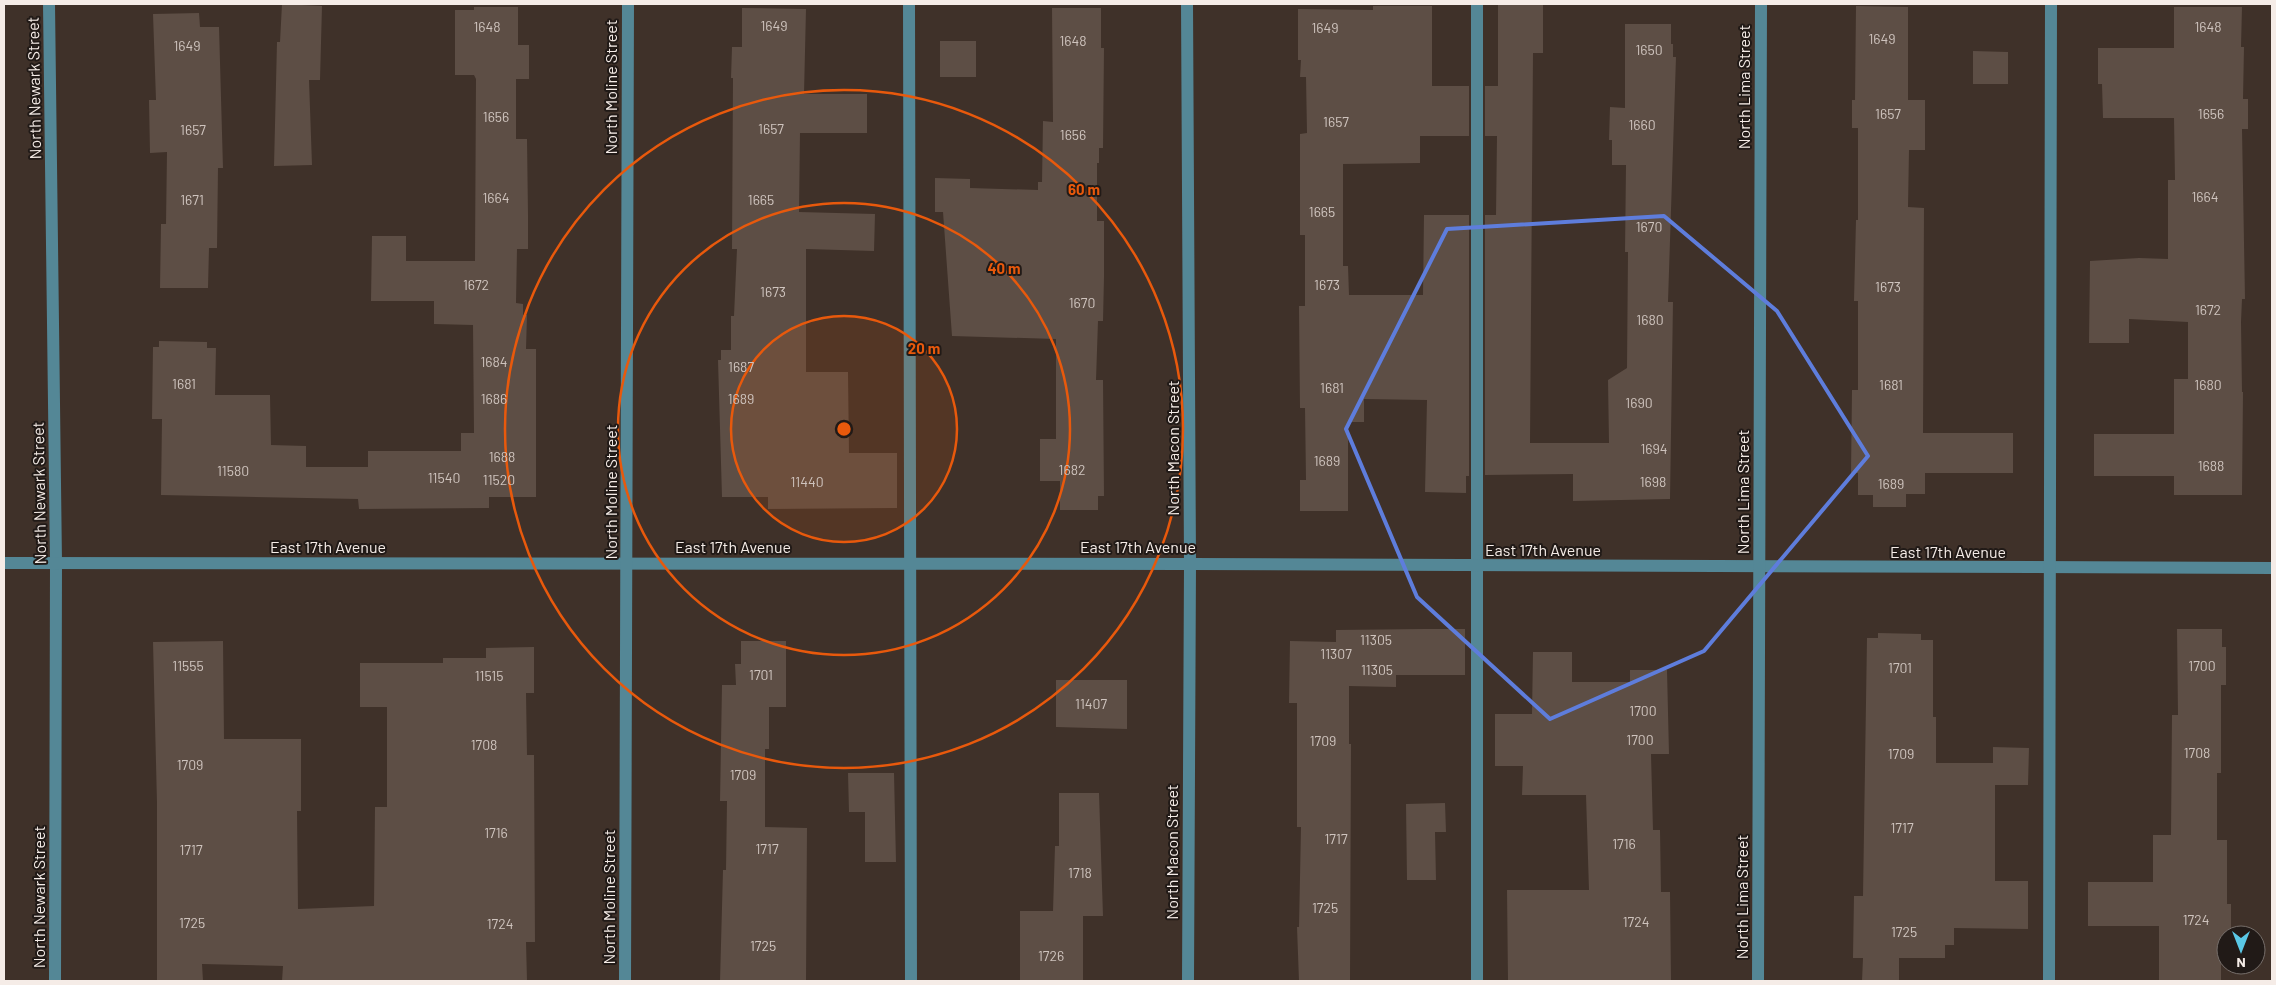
<svg xmlns="http://www.w3.org/2000/svg" width="2276" height="985" font-family="Barlow,sans-serif">
<style>
.building{fill:#5d4e45}
.lines{fill:none;stroke-linecap:round;stroke-linejoin:round}
.minor{stroke:#548796;stroke-width:12}
.marked{fill:none;stroke:#5e7ddc;stroke-width:4;stroke-linejoin:round}
.ring{fill:none;stroke:#e8590c;stroke-width:2.5}
.labels{text-anchor:middle;stroke-width:4;stroke-linejoin:round;paint-order:stroke}
.number-label{font-size:14px;fill:#cfc4be}
.street-label{font-size:16px;fill:#f5ece7;stroke:#211a17}
.centre{fill:#e8590c;stroke:#211a17;stroke-width:2.5}
.ring-label{font-size:15px;text-anchor:middle;font-weight:bold;fill:#e8590c;stroke:#211a17;stroke-width:4;stroke-linejoin:round;paint-order:stroke}
</style>
<rect width="100%" height="100%" fill="#3f3129"/>
<g class="building">
<path d="M 282,4 L 322,6 L 320,80 L 309,80 L 312,165 L 274,166 L 277,42 L 280,42 Z"/>
<path d="M 1498,4 L 1543,4 L 1543,53 L 1533,53 L 1530,443 L 1609,443 L 1608,380 L 1627,368 L 1628,252 L 1625,252 L 1626,165 L 1612,165 L 1612,140 L 1609,140 L 1610,107 L 1625,108 L 1625,24 L 1671,24 L 1671,44 L 1673,44 L 1673,57 L 1676,57 L 1668,302 L 1673,302 L 1670,499 L 1573,501 L 1573,474 L 1485,475 L 1485,215 L 1496,215 L 1497,136 L 1485,136 L 1485,86 L 1498,86 Z"/>
<path d="M 1373,6 L 1432,6 L 1432,86 L 1469,86 L 1469,136 L 1420,136 L 1420,163 L 1343,164 L 1343,266 L 1348,266 L 1349,295 L 1423,295 L 1424,215 L 1469,215 L 1469,476 L 1466,476 L 1466,493 L 1425,492 L 1427,400 L 1364,399 L 1364,422 L 1348,422 L 1348,511 L 1300,511 L 1300,480 L 1306,480 L 1305,408 L 1300,408 L 1299,306 L 1305,306 L 1305,235 L 1300,235 L 1300,134 L 1307,133 L 1306,77 L 1300,77 L 1301,60 L 1298,60 L 1298,9 L 1373,10 Z"/>
<path d="M 1856,6 L 1908,7 L 1908,100 L 1925,100 L 1925,150 L 1909,150 L 1908,207 L 1924,208 L 1923,433 L 2013,433 L 2013,473 L 1925,473 L 1925,494 L 1906,494 L 1906,507 L 1873,507 L 1873,495 L 1858,495 L 1858,473 L 1851,473 L 1852,390 L 1858,390 L 1858,301 L 1854,301 L 1856,220 L 1858,220 L 1858,128 L 1852,128 L 1852,100 L 1855,100 Z"/>
<path d="M 474,7 L 518,7 L 518,45 L 529,45 L 529,79 L 516,79 L 516,139 L 527,139 L 528,215 L 528,249 L 517,249 L 516,303 L 523,304 L 523,315 L 527,315 L 526,349 L 536,349 L 536,497 L 489,497 L 489,508 L 359,509 L 358,499 L 161,495 L 162,419 L 152,419 L 153,347 L 159,347 L 159,341 L 207,342 L 207,348 L 216,348 L 215,395 L 270,395 L 271,445 L 306,446 L 306,467 L 368,467 L 368,451 L 461,451 L 461,433 L 474,433 L 473,325 L 434,324 L 434,301 L 371,301 L 372,236 L 406,236 L 406,261 L 475,261 L 476,79 L 474,75 L 455,75 L 455,10 L 474,10 Z"/>
<path d="M 2174,7 L 2242,7 L 2241,47 L 2244,47 L 2243,99 L 2248,99 L 2248,129 L 2242,129 L 2245,299 L 2242,299 L 2241,322 L 2242,392 L 2243,392 L 2242,495 L 2174,495 L 2174,476 L 2094,476 L 2094,434 L 2174,434 L 2174,379 L 2188,379 L 2188,322 L 2129,319 L 2129,343 L 2089,343 L 2090,261 L 2139,258 L 2168,259 L 2168,180 L 2175,180 L 2174,118 L 2103,118 L 2102,84 L 2098,84 L 2098,48 L 2174,48 Z"/>
<path d="M 742,8 L 806,9 L 804,94 L 867,94 L 867,133 L 800,133 L 799,212 L 875,214 L 874,251 L 806,249 L 806,372 L 848,372 L 849,453 L 897,453 L 897,508 L 768,509 L 768,497 L 722,497 L 718,360 L 721,360 L 721,350 L 731,350 L 731,316 L 734,316 L 737,249 L 732,249 L 733,78 L 731,78 L 732,47 L 742,47 Z"/>
<path d="M 1052,8 L 1101,8 L 1101,48 L 1104,48 L 1103,148 L 1099,148 L 1099,163 L 1097,163 L 1097,221 L 1104,221 L 1104,277 L 1103,321 L 1098,321 L 1096,380 L 1103,380 L 1104,496 L 1098,496 L 1098,510 L 1060,510 L 1060,481 L 1040,481 L 1040,439 L 1056,439 L 1056,339 L 952,336 L 943,212 L 935,212 L 935,178 L 970,179 L 970,188 L 1038,190 L 1038,182 L 1042,182 L 1043,121 L 1053,122 Z"/>
<path d="M 199,13 L 200,27 L 219,27 L 223,168 L 218,168 L 217,248 L 209,248 L 208,288 L 160,288 L 161,224 L 166,224 L 167,152 L 150,153 L 149,100 L 156,100 L 153,14 Z"/>
<rect x="940" y="41" width="36" height="36"/>
<path d="M 1973,51 L 2008,52 L 2008,84 L 1973,84 Z"/>
<path d="M 1423,629 L 1465,629 L 1465,675 L 1396,675 L 1396,687 L 1349,686 L 1349,744 L 1351,744 L 1350,981 L 1299,981 L 1297,927 L 1299,927 L 1301,827 L 1297,827 L 1297,703 L 1289,703 L 1290,641 L 1336,642 L 1336,630 Z"/>
<path d="M 2177,629 L 2222,629 L 2222,647 L 2226,647 L 2226,685 L 2221,685 L 2221,773 L 2217,773 L 2217,840 L 2227,840 L 2227,904 L 2231,904 L 2231,935 L 2226,935 L 2225,958 L 2221,958 L 2221,981 L 2159,981 L 2159,926 L 2088,926 L 2088,882 L 2153,882 L 2153,835 L 2171,835 L 2172,715 L 2178,715 Z"/>
<path d="M 1878,633 L 1921,634 L 1921,640 L 1933,640 L 1933,717 L 1936,717 L 1936,763 L 1993,763 L 1993,747 L 2029,748 L 2028,785 L 1995,785 L 1995,881 L 2028,881 L 2028,929 L 1954,928 L 1954,945 L 1945,945 L 1945,958 L 1899,958 L 1899,981 L 1862,981 L 1863,958 L 1853,958 L 1853,956 L 1854,896 L 1863,896 L 1867,638 L 1878,638 Z"/>
<path d="M 223,641 L 224,739 L 301,739 L 301,811 L 297,811 L 298,909 L 374,906 L 375,807 L 387,807 L 387,707 L 360,707 L 360,663 L 443,663 L 443,658 L 486,658 L 486,648 L 534,647 L 534,693 L 526,693 L 527,755 L 534,755 L 535,942 L 526,942 L 527,981 L 282,981 L 283,966 L 202,964 L 203,981 L 157,981 L 157,803 L 153,642 Z"/>
<path d="M 741,641 L 786,641 L 786,707 L 769,707 L 769,749 L 765,749 L 765,827 L 807,828 L 806,981 L 720,981 L 723,870 L 726,870 L 727,801 L 720,801 L 722,685 L 736,685 L 735,664 L 741,664 Z"/>
<path d="M 1533,652 L 1572,652 L 1572,682 L 1630,682 L 1630,670 L 1667,670 L 1669,754 L 1651,754 L 1653,830 L 1660,830 L 1661,892 L 1670,892 L 1671,981 L 1508,981 L 1507,890 L 1589,890 L 1586,795 L 1522,795 L 1523,766 L 1495,766 L 1495,714 L 1532,714 Z"/>
<path d="M 1056,680 L 1127,680 L 1127,729 L 1056,727 Z"/>
<path d="M 848,773 L 894,773 L 896,862 L 865,862 L 865,812 L 849,812 Z"/>
<path d="M 1059,793 L 1099,793 L 1103,916 L 1083,916 L 1083,981 L 1020,981 L 1020,911 L 1053,911 L 1055,846 L 1059,846 Z"/>
<path d="M 1445,803 L 1446,832 L 1435,832 L 1436,880 L 1407,880 L 1406,804 Z"/>
</g>
<g class="lines">
<g class="minor">
<path d="M 49,4 L 56,563 L 55,981"/>
<path d="M 909,4 L 911,981"/>
<path d="M 1187,4 L 1190,564 L 1188,981"/>
<path d="M 1477,4 L 1477,981"/>
<path d="M 4,563 L 1190,564 L 2272,568"/>
<path d="M 625,981 L 628,4"/>
<path d="M 1758,981 L 1761,4"/>
<path d="M 2049,981 L 2051,4"/>
</g>
</g>
<path class="marked" d="M 1664,216 L 1777,311 L 1868,456 L 1704,651 L 1550,719 L 1417,597 L 1346,429 L 1447,229 Z"/>
<circle cx="844" cy="429" r="113" fill="#e8590c" fill-opacity=".12"/>
<g class="ring">
<circle cx="844" cy="429" r="113"/>
<circle cx="844" cy="429" r="226"/>
<circle cx="844" cy="429" r="339"/>
</g>
<g class="labels">
<g class="number-label">
<text x="774" y="31">1649</text>
<text x="487" y="32">1648</text>
<text x="2208" y="32">1648</text>
<text x="1325" y="33">1649</text>
<text x="1882" y="44">1649</text>
<text x="1073" y="46">1648</text>
<text x="187" y="51">1649</text>
<text x="1649" y="55">1650</text>
<text x="1888" y="119">1657</text>
<text x="2211" y="119">1656</text>
<text x="496" y="122">1656</text>
<text x="1336" y="127">1657</text>
<text x="1642" y="130">1660</text>
<text x="771" y="134">1657</text>
<text x="193" y="135">1657</text>
<text x="1073" y="140">1656</text>
<text x="2205" y="202">1664</text>
<text x="496" y="203">1664</text>
<text x="192" y="205">1671</text>
<text x="761" y="205">1665</text>
<text x="1322" y="217">1665</text>
<text x="1649" y="232">1670</text>
<text x="476" y="290">1672</text>
<text x="1327" y="290">1673</text>
<text x="1888" y="292">1673</text>
<text x="773" y="297">1673</text>
<text x="1082" y="308">1670</text>
<text x="2208" y="315">1672</text>
<text x="1650" y="325">1680</text>
<text x="494" y="367">1684</text>
<text x="741" y="372">1687</text>
<text x="184" y="389">1681</text>
<text x="1891" y="390">1681</text>
<text x="2208" y="390">1680</text>
<text x="1332" y="393">1681</text>
<text x="494" y="404">1686</text>
<text x="741" y="404">1689</text>
<text x="1639" y="408">1690</text>
<text x="1654" y="454">1694</text>
<text x="502" y="462">1688</text>
<text x="1327" y="466">1689</text>
<text x="2211" y="471">1688</text>
<text x="1072" y="475">1682</text>
<text x="233" y="476">11580</text>
<text x="444" y="483">11540</text>
<text x="499" y="485">11520</text>
<text x="807" y="487">11440</text>
<text x="1653" y="487">1698</text>
<text x="1891" y="489">1689</text>
<text x="1376" y="645">11305</text>
<text x="1336" y="659">11307</text>
<text x="188" y="671">11555</text>
<text x="2202" y="671">1700</text>
<text x="1900" y="673">1701</text>
<text x="1377" y="675">11305</text>
<text x="761" y="680">1701</text>
<text x="489" y="681">11515</text>
<text x="1091" y="709">11407</text>
<text x="1643" y="716">1700</text>
<text x="1640" y="745">1700</text>
<text x="1323" y="746">1709</text>
<text x="484" y="750">1708</text>
<text x="2197" y="758">1708</text>
<text x="1901" y="759">1709</text>
<text x="190" y="770">1709</text>
<text x="743" y="780">1709</text>
<text x="1902" y="833">1717</text>
<text x="496" y="838">1716</text>
<text x="1336" y="844">1717</text>
<text x="1624" y="849">1716</text>
<text x="767" y="854">1717</text>
<text x="191" y="855">1717</text>
<text x="1080" y="878">1718</text>
<text x="1325" y="913">1725</text>
<text x="2196" y="925">1724</text>
<text x="1636" y="927">1724</text>
<text x="192" y="928">1725</text>
<text x="500" y="929">1724</text>
<text x="1904" y="937">1725</text>
<text x="763" y="951">1725</text>
<text x="1051" y="961">1726</text>
</g>
<g class="street-label">
<text transform="translate(611 87) rotate(-90)" y="6">North Moline Street</text>
<text transform="translate(1744 87) rotate(-90)" y="6">North Lima Street</text>
<text transform="translate(34 88) rotate(-91)" y="6">North Newark Street</text>
<text transform="translate(1173 448) rotate(-90)" y="6">North Macon Street</text>
<text transform="translate(611 492) rotate(-90)" y="6">North Moline Street</text>
<text transform="translate(1743 492) rotate(-90)" y="6">North Lima Street</text>
<text transform="translate(39 493) rotate(-91)" y="6">North Newark Street</text>
<text x="328" y="553">East 17th Avenue</text>
<text x="733" y="553">East 17th Avenue</text>
<text x="1138" y="553">East 17th Avenue</text>
<text x="1543" y="556">East 17th Avenue</text>
<text x="1948" y="558">East 17th Avenue</text>
<text transform="translate(1172 852) rotate(-90)" y="6">North Macon Street</text>
<text transform="translate(39 897) rotate(-90)" y="6">North Newark Street</text>
<text transform="translate(609 897) rotate(-90)" y="6">North Moline Street</text>
<text transform="translate(1742 897) rotate(-90)" y="6">North Lima Street</text>
</g>
</g>
<circle cx="844" cy="429" r="8" class="centre"/>
<g class="ring-label">
<text x="1084" y="195">60 m</text>
<text x="1004" y="274">40 m</text>
<text x="924" y="354">20 m</text>
</g>
<rect width="2276" height="985" fill="none" stroke="#f5ece7" stroke-width="10"/>
<g transform="translate(2241 950) rotate(180)"><circle r="24" fill="#211a17" stroke="#766e6a"/>
<path d="M0-4L9 19L0 12L-9 19Z" fill="#5ac8e6"/>
<text y="-8" font-size="14" font-weight="bold" text-anchor="middle" fill="#f5ece7">N</text>
</g>
</svg>
